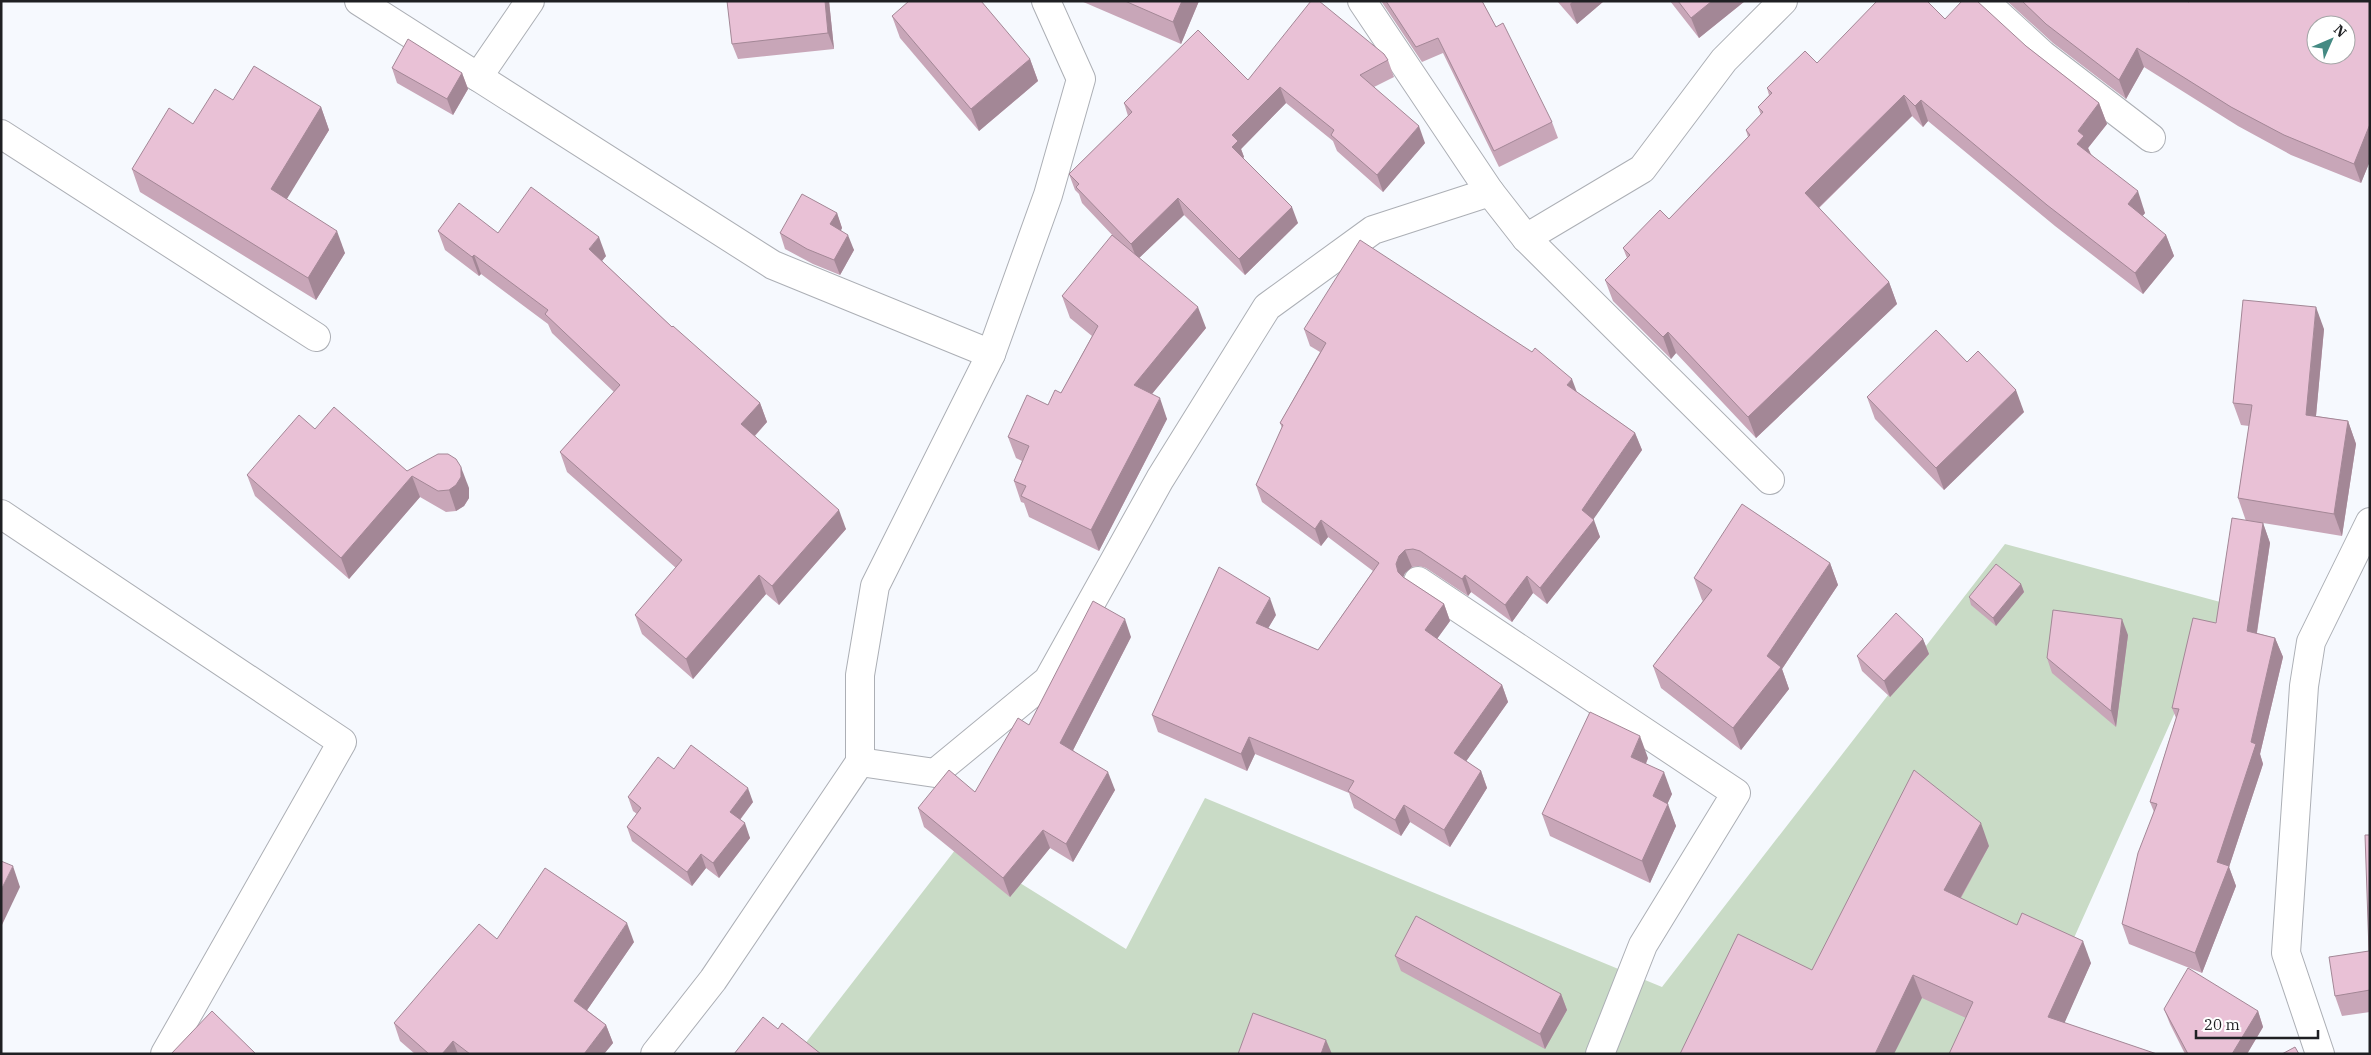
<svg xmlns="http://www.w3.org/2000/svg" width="2371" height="1055" font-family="'IBM Plex Serif',serif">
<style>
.green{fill:#c9dbc6}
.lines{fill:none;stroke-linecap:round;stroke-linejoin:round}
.street-casing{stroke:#acafb5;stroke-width:30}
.street{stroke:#fff;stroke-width:28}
.wall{fill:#c8a6b8}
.shaded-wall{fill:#a38796}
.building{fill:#e9c1d6;stroke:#a38796;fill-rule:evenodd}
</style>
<rect width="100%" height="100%" fill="#f6f9fe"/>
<path class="green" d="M 2005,544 L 2224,603 L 2022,1054 L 811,1054 L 801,1049 L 959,845 L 1126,949 L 1205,798 L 1662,987 Z"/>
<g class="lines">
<g class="street-casing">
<g id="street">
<path d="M 359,1 L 773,265 L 991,354"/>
<path d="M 1362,1 L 1490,192 L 1526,238 L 1770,480"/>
<path d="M 1984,1 L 2043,55 L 2151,138"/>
<path d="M 478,77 L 530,1"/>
<path d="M 1,134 L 316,337"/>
<path d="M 1526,238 L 1642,169 L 1724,60 L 1783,1"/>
<path d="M 1,514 L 342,742 L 165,1054"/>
<path d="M 1418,581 L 1736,793 L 1643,945 L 1600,1054"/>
<path d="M 860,762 L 935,773 L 1048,680 L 1160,479 L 1267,307 L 1373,230 L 1490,192"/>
<path d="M 655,1054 L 713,980 L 860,762 L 860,675 L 875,586 L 991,354 L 1048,195 L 1081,79 L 1046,1"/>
<path d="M 2320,1054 L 2286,953 L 2304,686 L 2311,642 L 2370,522"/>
</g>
</g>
<use href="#street" class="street"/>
</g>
<g class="wall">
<path d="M 829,1 L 834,49 L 738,59 L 732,44 Z"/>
<path d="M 1081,1 L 1199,1 L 1181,44 Z"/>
<path d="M 1381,1 L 1482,1 L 1496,27 L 1552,122 L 1558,138 L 1499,167 L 1443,53 L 1422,62 Z"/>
<path d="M 1557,1 L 1604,1 L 1577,24 Z"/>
<path d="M 1670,1 L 1745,1 L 1699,38 Z"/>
<path d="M 2007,1 L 2187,1 L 2189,2 L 2370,1 L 2370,161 L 2361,183 L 2291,155 L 2238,126 L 2144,67 L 2126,99 L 2053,43 Z"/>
<path d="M 892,16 L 1030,59 L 1038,81 L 979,131 L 900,38 Z"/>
<path d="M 1945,19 L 2026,46 L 2099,103 L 2107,124 L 2088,148 L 2091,154 L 2145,213 L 2142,216 L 2166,235 L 2174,256 L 2143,294 L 2055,226 L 1928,121 L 1923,127 L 1912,116 L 1819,208 L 1889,282 L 1897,304 L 1756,438 L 1676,353 L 1671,359 L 1613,301 L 1605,280 L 1627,258 L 1623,248 L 1669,219 L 1748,137 L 1746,130 L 1761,115 L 1758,107 L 1769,95 L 1767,88 L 1817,63 Z"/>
<path d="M 1388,60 L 1394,77 L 1374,87 L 1425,143 L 1383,192 L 1337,151 L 1333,141 L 1286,103 L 1241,149 L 1244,157 L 1243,158 L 1298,223 L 1245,275 L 1184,215 L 1139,258 L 1206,328 L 1152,394 L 1167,419 L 1099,551 L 1029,517 L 1024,503 L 1021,502 L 1014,481 L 1022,461 L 1016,458 L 1008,437 L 1048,405 L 1061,393 L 1092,336 L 1070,318 L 1062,296 L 1115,238 L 1082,203 L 1079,194 L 1075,190 L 1069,174 L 1128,116 L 1124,103 L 1248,80 Z"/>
<path d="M 392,68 L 462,73 L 468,89 L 453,115 L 397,83 Z"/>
<path d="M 233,100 L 321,107 L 329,130 L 286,199 L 345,253 L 316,300 L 140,192 L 132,169 Z"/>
<path d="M 837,213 L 842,228 L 841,230 L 854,250 L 840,275 L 813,264 L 785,249 L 780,233 Z"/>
<path d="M 438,231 L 498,233 L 606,256 L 602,261 L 672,327 L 760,403 L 767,422 L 755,436 L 846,529 L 779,605 L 766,594 L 693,679 L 642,634 L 635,615 L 676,568 L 567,472 L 560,452 L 614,392 L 552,333 L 548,324 L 481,274 L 479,276 L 445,250 Z"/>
<path d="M 1304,329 L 1577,392 L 1635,433 L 1642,450 L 1593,519 L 1600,537 L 1547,604 L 1533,593 L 1512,622 L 1471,592 L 1468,596 L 1426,568 L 1419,566 L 1412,567 L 1405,573 L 1403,577 L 1444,604 L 1450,621 L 1437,639 L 1502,685 L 1508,702 L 1466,761 L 1481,771 L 1487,788 L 1450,847 L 1410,822 L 1401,836 L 1354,808 L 1349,793 L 1255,754 L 1247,771 L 1158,732 L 1152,715 L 1276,615 L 1268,628 L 1318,650 L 1373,571 L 1328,537 L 1321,546 L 1262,502 L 1256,485 L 1282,428 L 1280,423 L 1320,352 L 1310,346 Z"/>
<path d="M 2324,329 L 2316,416 L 2348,421 L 2356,444 L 2342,536 L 2263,523 L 2270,543 L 2257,633 L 2275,638 L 2283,657 L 2260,754 L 2263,764 L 2229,867 L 2236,886 L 2202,973 L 2129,944 L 2122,924 L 2154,812 L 2150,802 L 2176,718 L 2172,708 L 2216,623 L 2246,521 L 2238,498 L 2249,426 L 2241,425 L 2233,403 Z"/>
<path d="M 1967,362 L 2024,412 L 1944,490 L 1875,419 L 1867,397 Z"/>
<path d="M 315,429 L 407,471 L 469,488 L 469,498 L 464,506 L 456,511 L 446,512 L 420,497 L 349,579 L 255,496 L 247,475 Z"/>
<path d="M 1830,563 L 1838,585 L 1782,669 L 1789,689 L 1741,750 L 1661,688 L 1653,666 L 1703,601 L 1702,600 L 1694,578 Z"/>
<path d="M 2021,584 L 2024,592 L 1996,626 L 1971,605 L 1969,597 Z"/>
<path d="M 2128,635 L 2116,727 L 2052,673 L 2047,658 Z"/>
<path d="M 1131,637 L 1073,750 L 1115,790 L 1073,862 L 1050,848 L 1010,897 L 924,827 L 918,808 L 975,792 L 1029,725 Z"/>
<path d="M 1923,639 L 1929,654 L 1890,697 L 1862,671 L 1857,656 Z"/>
<path d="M 1648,758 L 1646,764 L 1672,794 L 1667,804 L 1676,826 L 1650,883 L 1550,836 L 1542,814 Z"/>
<path d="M 674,769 L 753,802 L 740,820 L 750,838 L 719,878 L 706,868 L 692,886 L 632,841 L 627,827 L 637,814 L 633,811 L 628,797 Z"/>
<path d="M 2370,835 L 2370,1012 L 2342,1016 L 2335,996 L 2369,951 Z"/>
<path d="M 1989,846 L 1961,898 L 2091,963 L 2064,1023 L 1966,1018 L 1922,998 L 1812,970 Z"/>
<path d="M 497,939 L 634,942 L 587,1010 L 606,1025 L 613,1043 L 604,1054 L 415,1054 L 400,1041 L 394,1023 Z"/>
<path d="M 1395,956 L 1561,994 L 1567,1010 L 1545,1049 L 1401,971 Z"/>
<path d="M 2164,1009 L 2258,1011 L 2263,1027 L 2247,1054 L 2185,1054 L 2170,1024 Z"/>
</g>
<g class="shaded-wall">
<path d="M 825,1 L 829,1 L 834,49 L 828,33 Z"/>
<path d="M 1182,1 L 1199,1 L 1181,44 L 1173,22 Z"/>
<path d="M 1573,1 L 1604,1 L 1577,24 L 1570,4 Z"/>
<path d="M 1712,1 L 1745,1 L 1699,38 L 1691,18 Z"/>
<path d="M 2137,48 L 2144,67 L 2126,99 L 2119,80 Z"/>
<path d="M 1030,59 L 1038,81 L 979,131 L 971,109 Z"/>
<path d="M 462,73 L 468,89 L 453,115 L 447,99 Z"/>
<path d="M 1280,87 L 1286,103 L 1241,149 L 1244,157 L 1238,163 L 1232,147 L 1232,135 Z"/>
<path d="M 1904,95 L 1912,116 L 1812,214 L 1805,193 Z"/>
<path d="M 1921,100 L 1928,121 L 1923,127 L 1915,106 Z"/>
<path d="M 2099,103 L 2107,124 L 2088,148 L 2092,157 L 2077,144 L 2078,131 Z"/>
<path d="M 321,107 L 329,130 L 279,212 L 271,189 Z"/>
<path d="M 2370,124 L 2370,161 L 2361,183 L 2354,164 Z"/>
<path d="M 1419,126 L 1425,143 L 1383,192 L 1377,175 Z"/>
<path d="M 2138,191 L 2145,213 L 2135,226 L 2128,204 Z"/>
<path d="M 1178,198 L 1184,215 L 1137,260 L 1131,244 Z"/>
<path d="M 1292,207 L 1298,223 L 1245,275 L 1239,259 Z"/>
<path d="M 837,213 L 842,228 L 836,240 L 830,224 Z"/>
<path d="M 337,231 L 345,253 L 316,300 L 308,278 Z"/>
<path d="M 848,235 L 854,250 L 840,275 L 834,260 Z"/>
<path d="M 2166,235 L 2174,256 L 2143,294 L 2135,273 Z"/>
<path d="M 599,237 L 606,256 L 596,268 L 589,249 Z"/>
<path d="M 474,255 L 481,274 L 479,276 L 472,257 Z"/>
<path d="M 1889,282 L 1897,304 L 1756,438 L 1748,417 Z"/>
<path d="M 1198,307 L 1206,328 L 1142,406 L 1134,385 Z"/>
<path d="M 2316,307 L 2324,329 L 2314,437 L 2306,415 Z"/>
<path d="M 1668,332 L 1676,353 L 1671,359 L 1663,337 Z"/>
<path d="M 1572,379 L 1578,395 L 1567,385 Z"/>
<path d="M 2016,390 L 2024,412 L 1944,490 L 1936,468 Z"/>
<path d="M 1160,398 L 1167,419 L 1099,551 L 1091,530 Z"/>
<path d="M 760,403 L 767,422 L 748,443 L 741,424 Z"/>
<path d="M 2348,421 L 2356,444 L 2342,536 L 2334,514 Z"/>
<path d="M 1635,433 L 1642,450 L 1588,527 L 1582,510 Z"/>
<path d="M 461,467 L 469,488 L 469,498 L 464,506 L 456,511 L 449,490 Z"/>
<path d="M 412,476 L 420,497 L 349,579 L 341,558 Z"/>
<path d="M 839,510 L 846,529 L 779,605 L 772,586 Z"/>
<path d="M 1321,520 L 1328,537 L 1321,546 L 1315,529 Z"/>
<path d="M 1594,520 L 1600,537 L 1547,604 L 1540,588 Z"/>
<path d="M 2263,523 L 2270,543 L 2254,651 L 2247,631 Z"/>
<path d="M 1405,550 L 1412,567 L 1405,573 L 1402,580 L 1398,572 L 1396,564 L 1399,556 Z"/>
<path d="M 1830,563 L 1838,585 L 1782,669 L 1789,689 L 1741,750 L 1733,728 L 1767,656 Z"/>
<path d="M 759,575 L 766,594 L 693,679 L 686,659 Z"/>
<path d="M 1465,575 L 1471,592 L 1468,596 L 1462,579 Z"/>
<path d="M 1527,576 L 1533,593 L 1512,622 L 1505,605 Z"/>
<path d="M 2021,584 L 2024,592 L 1996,626 L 1993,618 Z"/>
<path d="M 1270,598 L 1276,615 L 1262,639 L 1256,623 Z"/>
<path d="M 1444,604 L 1450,621 L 1431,647 L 1425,630 Z"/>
<path d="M 1125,619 L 1131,637 L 1067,762 L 1060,743 Z"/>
<path d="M 2122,619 L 2128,635 L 2116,727 L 2111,711 Z"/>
<path d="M 2275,638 L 2283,657 L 2260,754 L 2263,764 L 2229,867 L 2236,886 L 2202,973 L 2195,953 L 2217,862 L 2251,742 Z"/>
<path d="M 1923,639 L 1929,654 L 1890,697 L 1884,681 Z"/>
<path d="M 1502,685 L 1508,702 L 1460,770 L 1454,753 Z"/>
<path d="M 1640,736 L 1648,758 L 1639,779 L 1631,757 Z"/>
<path d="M 1249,737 L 1255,754 L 1247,771 L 1241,754 Z"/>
<path d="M 1481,771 L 1487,788 L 1450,847 L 1444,830 Z"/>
<path d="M 1108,772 L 1115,790 L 1073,862 L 1066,844 Z"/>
<path d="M 1664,772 L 1672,794 L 1661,818 L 1653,796 Z"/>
<path d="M 748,788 L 753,802 L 735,826 L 730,812 Z"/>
<path d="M 1668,804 L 1676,826 L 1650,883 L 1642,861 Z"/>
<path d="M 1404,805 L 1410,822 L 1401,836 L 1395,820 Z"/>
<path d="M 745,823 L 750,838 L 719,878 L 713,863 Z"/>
<path d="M 1981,823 L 1989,846 L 1952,913 L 1944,890 Z"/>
<path d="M 1043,830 L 1050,848 L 1010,897 L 1003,878 Z"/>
<path d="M 701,854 L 706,868 L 692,886 L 687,872 Z"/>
<path d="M 13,866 L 20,887 L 1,927 L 1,890 Z"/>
<path d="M 627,923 L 634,942 L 581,1019 L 574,1001 Z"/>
<path d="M 2083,941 L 2091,963 L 2057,1040 L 2048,1017 Z"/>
<path d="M 1913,975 L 1922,998 L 1894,1054 L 1875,1054 Z"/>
<path d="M 1561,994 L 1567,1010 L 1545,1049 L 1540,1034 Z"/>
<path d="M 2258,1011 L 2263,1027 L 2247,1054 L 2232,1054 Z"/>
<path d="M 606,1025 L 613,1043 L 604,1054 L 584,1054 Z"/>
<path d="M 1326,1040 L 1332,1054 L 1321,1054 Z"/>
<path d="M 453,1041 L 458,1054 L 442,1054 Z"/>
</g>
<g class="building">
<path d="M 727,1 L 825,1 L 828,33 L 732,44 Z"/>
<path d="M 909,1 L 981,1 L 1030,59 L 971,109 L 892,16 Z"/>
<path d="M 1125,1 L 1182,1 L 1173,22 Z"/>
<path d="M 1311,1 L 1319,1 L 1384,54 L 1388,60 L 1360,75 L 1419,126 L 1377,175 L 1331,135 L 1334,130 L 1280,87 L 1232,135 L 1238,141 L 1232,147 L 1292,207 L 1239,259 L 1178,198 L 1131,244 L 1076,187 L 1079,184 L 1069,174 L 1132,112 L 1124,103 L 1198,30 L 1248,80 Z"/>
<path d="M 1386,1 L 1482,1 L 1496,27 L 1503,23 L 1552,122 L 1494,151 L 1438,38 L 1416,47 Z"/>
<path d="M 1678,1 L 1712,1 L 1691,18 Z"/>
<path d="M 1877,1 L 1927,1 L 1945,19 L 1962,1 L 1977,1 L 2026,46 L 2099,103 L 2078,131 L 2084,136 L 2077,144 L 2138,191 L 2128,204 L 2166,235 L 2135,273 L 2047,205 L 1921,100 L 1915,106 L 1904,95 L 1805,193 L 1889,282 L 1748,417 L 1668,332 L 1663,337 L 1605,280 L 1630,255 L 1623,248 L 1660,210 L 1669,219 L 1750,135 L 1746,130 L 1763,112 L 1758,107 L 1772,93 L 1767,88 L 1805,51 L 1817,63 Z"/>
<path d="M 2022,1 L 2187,1 L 2189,2 L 2189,1 L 2370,1 L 2370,124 L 2354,164 L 2284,135 L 2231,107 L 2137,48 L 2119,80 L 2046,24 ZM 2316,25 L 2346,25 L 2346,55 L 2316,55 Z"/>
<path d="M 408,39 L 462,73 L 447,99 L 392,68 Z"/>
<path d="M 254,66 L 321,107 L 271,189 L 337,231 L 308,278 L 132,169 L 169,108 L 193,124 L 215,89 L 233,100 Z"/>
<path d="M 531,187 L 599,237 L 589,249 L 672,327 L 673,326 L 760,403 L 741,424 L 839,510 L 772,586 L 759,575 L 686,659 L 635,615 L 682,560 L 560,452 L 620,385 L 545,314 L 548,310 L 474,255 L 472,257 L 438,231 L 459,203 L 498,233 Z"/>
<path d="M 802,194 L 837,213 L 830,224 L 848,235 L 834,260 L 807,249 L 780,233 Z"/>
<path d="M 1112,235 L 1198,307 L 1134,385 L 1160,398 L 1091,530 L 1021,496 L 1026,486 L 1014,481 L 1029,446 L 1008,437 L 1027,395 L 1048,405 L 1055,390 L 1061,393 L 1098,326 L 1062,296 Z"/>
<path d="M 1360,240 L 1532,352 L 1535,348 L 1572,379 L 1567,385 L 1635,433 L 1582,510 L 1594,520 L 1540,588 L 1527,576 L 1505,605 L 1465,575 L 1462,579 L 1420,551 L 1413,549 L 1405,550 L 1399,556 L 1396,564 L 1398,572 L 1403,577 L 1444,604 L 1425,630 L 1502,685 L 1454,753 L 1481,771 L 1444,830 L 1404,805 L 1395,820 L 1348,791 L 1354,781 L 1249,737 L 1241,754 L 1152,715 L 1219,567 L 1270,598 L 1256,623 L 1318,650 L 1379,563 L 1321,520 L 1315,529 L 1256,485 L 1283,425 L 1280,423 L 1326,343 L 1304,329 Z"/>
<path d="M 2243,300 L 2316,307 L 2306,415 L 2348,421 L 2334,514 L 2238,498 L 2252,405 L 2233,403 Z"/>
<path d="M 1936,330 L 1967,362 L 1978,351 L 2016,390 L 1936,468 L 1867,397 Z"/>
<path d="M 334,407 L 407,471 L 438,454 L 448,454 L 456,459 L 461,467 L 461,477 L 456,485 L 449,490 L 438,491 L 412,476 L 341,558 L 247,475 L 299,415 L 315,429 Z"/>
<path d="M 1742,504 L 1830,563 L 1767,656 L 1781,667 L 1733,728 L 1653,666 L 1712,590 L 1694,578 Z"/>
<path d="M 2232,518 L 2263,523 L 2247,631 L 2275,638 L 2251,742 L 2256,744 L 2217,862 L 2229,866 L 2195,953 L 2122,924 L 2138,853 L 2157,804 L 2150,802 L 2179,709 L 2172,708 L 2193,618 L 2216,623 Z"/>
<path d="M 1996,564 L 2021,584 L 1993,618 L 1969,597 Z"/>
<path d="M 1093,601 L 1125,619 L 1060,743 L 1108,772 L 1066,844 L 1043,830 L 1003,878 L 918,808 L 949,770 L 975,792 L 1018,718 L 1029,725 Z"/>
<path d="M 2053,610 L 2122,619 L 2111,711 L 2047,658 Z"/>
<path d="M 1896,613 L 1923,639 L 1884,681 L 1857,656 Z"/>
<path d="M 1590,712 L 1640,736 L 1631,757 L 1664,772 L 1653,796 L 1668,804 L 1642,861 L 1542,814 Z"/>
<path d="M 691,745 L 748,788 L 730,812 L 745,823 L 713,863 L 701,854 L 687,872 L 627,827 L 641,808 L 628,797 L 658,757 L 674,769 Z"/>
<path d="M 1914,770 L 1981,823 L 1944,890 L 2017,925 L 2022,913 L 2083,941 L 2048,1017 L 2157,1054 L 1949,1054 L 1973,1002 L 1913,975 L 1875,1054 L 1680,1054 L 1738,934 L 1812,970 Z"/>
<path d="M 2365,835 L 2370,835 L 2370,990 L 2335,996 L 2329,957 L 2369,951 Z"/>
<path d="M 1,861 L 13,866 L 1,890 Z"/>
<path d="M 545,868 L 627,923 L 574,1001 L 606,1025 L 584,1054 L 470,1054 L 453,1041 L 442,1054 L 429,1054 L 394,1023 L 479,924 L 497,939 Z"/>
<path d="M 1416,916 L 1561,994 L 1540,1034 L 1395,956 Z"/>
<path d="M 2188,968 L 2258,1011 L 2232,1054 L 2188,1054 L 2164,1009 Z"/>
<path d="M 212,1011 L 256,1054 L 171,1054 Z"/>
<path d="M 1253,1013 L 1326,1040 L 1321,1054 L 1238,1054 Z"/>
<path d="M 763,1017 L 778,1029 L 782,1023 L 821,1054 L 734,1054 Z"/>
<path d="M 2295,1047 L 2299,1054 L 2282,1054 Z"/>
</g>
<rect width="2371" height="1055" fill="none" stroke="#1f2023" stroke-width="5"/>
<g transform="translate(2331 40) rotate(45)"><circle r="24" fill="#ffffff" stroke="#a5a6a7"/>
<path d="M0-4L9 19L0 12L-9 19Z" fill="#448a83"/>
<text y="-8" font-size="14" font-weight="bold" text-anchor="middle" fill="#1f2023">N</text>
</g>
<path d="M2196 1030v8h122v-8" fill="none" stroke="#1f2023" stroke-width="2.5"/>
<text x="2204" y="1030" font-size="15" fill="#1f2023" stroke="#ffffff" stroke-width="4" paint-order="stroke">20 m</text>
</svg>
